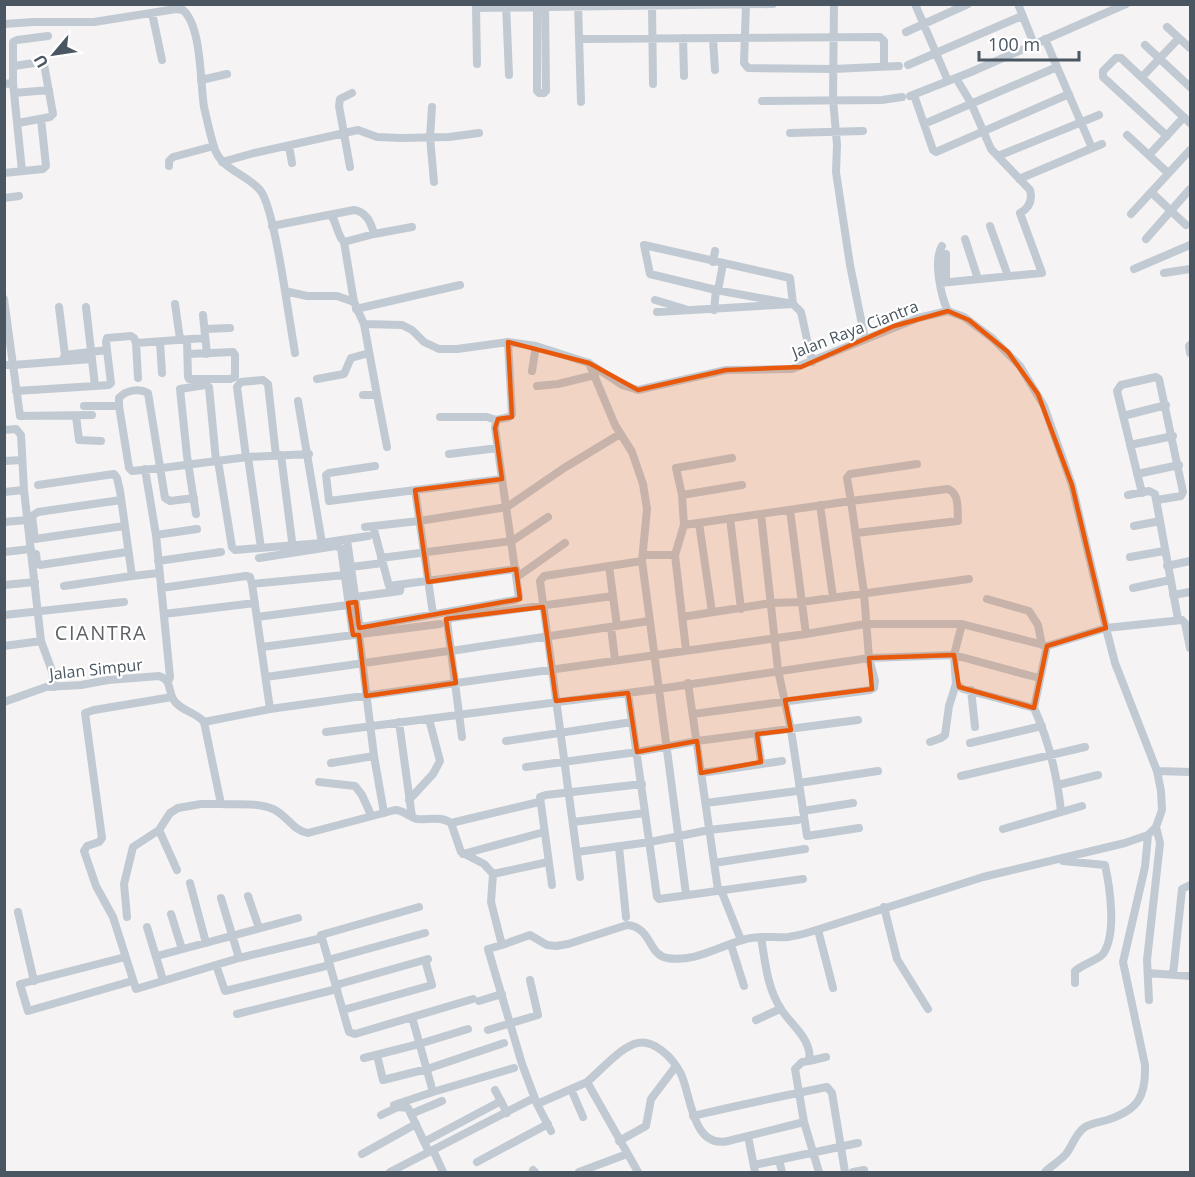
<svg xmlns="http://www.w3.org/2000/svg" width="1195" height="1177" viewBox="0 0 1195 1177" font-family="'Open Sans',sans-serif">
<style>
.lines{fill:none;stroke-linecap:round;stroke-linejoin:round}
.minor{stroke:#c1cad2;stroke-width:8}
.marked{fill:#e8590c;fill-opacity:0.2;stroke:#e8590c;stroke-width:4.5;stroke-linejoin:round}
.labels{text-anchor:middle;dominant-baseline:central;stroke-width:4.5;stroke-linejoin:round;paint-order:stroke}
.street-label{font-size:16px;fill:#4a5661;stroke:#fff}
.quarter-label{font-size:20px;letter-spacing:1.5px;fill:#5f6368;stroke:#fff}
</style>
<rect width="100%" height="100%" fill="#f5f3f3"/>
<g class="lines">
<path class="minor" d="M506,4L509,75
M537,4V91L539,93H544L546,91L545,4
M578,4L581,102
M652,4L653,84
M746,4L744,63L748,68L833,69L899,66
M834,4L833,99L837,145L836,172L850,265L865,339
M915,4L948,81
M1018,4L1034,44
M476,6L477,64
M476,8L773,4
M152,13L162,60
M4,24L33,22H94L176,9L183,10C202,27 200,82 204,107C207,120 210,134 214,147C221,170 245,173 260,190C271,203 282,272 285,291L307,296H337L354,302L364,324L402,325L412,330L424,342L439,349H457L508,342L536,346L589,363L622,385L638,390L726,370L792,369L918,318L948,311L964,317L992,338L1020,366L1044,406L1072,485L1106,628L1182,620L1185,623L1190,648
M1167,27L1190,48
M906,32L968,4
M683,38L684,76
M579,39L880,37L884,41V65
M713,39L715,70
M1145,45L1190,87
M908,65L1022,16
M14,66L41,62L44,64L53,114L50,117L18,123
M1057,67L1092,148
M1142,77L1179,38
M201,80L227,74
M13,83V42L17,40L48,36
M4,84L13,83L22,171
M14,93L49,90
M914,95L933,150L936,152L1069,94
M910,96L971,72L1126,4
M762,101L882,100L902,97
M432,107L430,137L434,182
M924,124L1057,67L1045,39
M790,133L863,131
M1127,135L1168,173
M1167,136L1103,77V71L1116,58H1121L1190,123
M289,146L292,163
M1149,155L1184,117
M998,156L1099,115
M222,162L254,153L358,130L377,137L401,138L449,137L479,133
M169,166V161L173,157L214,146
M350,167L339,106L340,99L352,93
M4,173L43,169L46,166L41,119
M1019,179L1102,144
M1151,192L1186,225
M4,198L19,196
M1131,214L1190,150
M331,215C337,223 337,235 344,242
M272,226L354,210C367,212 371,223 374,234
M990,226L1008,276
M965,239L978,279
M1146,239L1190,189
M644,245L790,278L793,304L716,290L650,274Z
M942,246C933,260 941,297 948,311
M946,254V282
M713,262L715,251
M1134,269L1190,245
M1164,273L1190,269
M940,283L1042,273L1020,213C1029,208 1033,201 1030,190L991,149L971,103L956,78
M718,290L723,264
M285,291L295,353
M4,299L13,365L92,359
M655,300L685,309
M354,302L344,242L374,234L412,227
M175,304L180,339
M59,307L65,355
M356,309L460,285
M714,310L716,290
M657,312L793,304L801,312L812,362
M203,315L207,354
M205,329L230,328
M187,340L188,377L189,379H230L235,377V355L233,352L188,354
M160,342L162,373
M136,343L138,378
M1190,345L1189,346L1190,353
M62,361L65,355L107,350
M589,363L615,425L632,452L643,484L647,509L642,561L686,894
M4,365H13L20,416L92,415
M532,371L536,346
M317,379L344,374L351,358L369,353
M95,386L109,385L111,383L106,342L107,338L131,336L134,338L136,343L205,338
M537,386L558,384L595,375
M16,391L95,386L86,307
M363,395H377L364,324
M377,395L387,447
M298,401L322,543
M84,406H119
M76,416L79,440L101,441
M1123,416L1166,405
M440,417H487L496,420
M4,430L16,429L21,435L24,490L41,641L4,646
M1130,445L1173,436
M449,454L498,448
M281,455L293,549
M246,457L237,387L241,382L263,380L268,384L276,456
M248,457L261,548
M4,461L22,460
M218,461L232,547L235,550L322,543L368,536
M145,469L156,535L170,677L168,682
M1137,474L1179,465
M502,479L495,428L496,420L509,417L512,414L508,342
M38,485L114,474L117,478L120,491L132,576L159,573
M415,490L433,614
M4,492L24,490
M1142,493L1117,391L1121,385L1156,377L1159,379L1183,492L1181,496L1157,500
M682,495L742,485
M1128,495L1149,491L1155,494L1178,619
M194,498L170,501L165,498L148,393C139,388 126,390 119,398V406L129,468L132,471C142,470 152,469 162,468L248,457L309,454
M121,500L38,512L32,516L35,539L124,526
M820,505L833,597
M790,510L806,634
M196,514L187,456L180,389L205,385L209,387L216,461
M761,514L778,670L791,730L807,836L859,828
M730,518L741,609
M4,522L27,520
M699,523L712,612
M684,525L851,501L864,593L869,658L875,681L874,688L870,690L693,714
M373,526L389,586L516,569
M1134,526L1160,521
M365,527L419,521L507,507L564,468L620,434
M856,533L958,521C957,509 960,494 948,489L851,501L847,478L850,474L917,464
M156,535L197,529
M347,540L359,623L362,627L515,600L519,597L502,479L329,501L326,475L329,473L375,466
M4,552L31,549
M36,554L37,562L40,565L127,552
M643,555H675
M1130,557L1164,551
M259,558L336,546L341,548L353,635L440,624
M381,558L512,541L548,517
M158,561L221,552
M609,566L617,626
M1167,566L1190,561
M351,567L383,563
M517,577L565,543
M4,585L35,582
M64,586L132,576
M161,588L246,576L250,577L252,584
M1133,588L1170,580
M1173,595L1190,592
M356,597L400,591L401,585
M987,599L1029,611L1038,625L1042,645
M164,614L255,603
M4,615L124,602
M257,617L348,605
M682,617L771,603L802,602L969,579
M962,624L954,655L956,684L963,689L1034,708C1049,741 1057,775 1061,811
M611,627L615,660
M359,635L374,756L384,813
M41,641L52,671L54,687
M262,647L353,635
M686,650L675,555L684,525L682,495L676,468L732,458
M451,651L649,621
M266,677L448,651
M688,683L718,890
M971,690L975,727
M628,693L657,897L659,899L803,879
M172,697L94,710L85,713L102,838L99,842L87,846L84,851L96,886L113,917L136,989L239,958L322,938L349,1032L355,1034L473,999
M4,702L46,687L81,685L108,680L159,676C172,680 168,690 173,699C180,711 196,712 204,722
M1034,708L1047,646
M270,709L252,584L345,575
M204,722L270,709L806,634L865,624H962L1047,646L1106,628L1115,663L1157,771L1161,791L1162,810L1156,827L1148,835L1125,843L983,877L810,932C803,934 795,936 788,937C774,938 760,935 746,939C721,945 695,963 667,958C648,955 652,927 627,925L568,944L556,946L547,945L530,935L502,945L491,902L493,874
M204,722L221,804C237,805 257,802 273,809C287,815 293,831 308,833L395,810C404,810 408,817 417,819C429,820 441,816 451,823L539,802
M399,722L412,817
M326,732L658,689L869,658L954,655L1039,678
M757,734L761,762
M462,737L447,621L451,618L613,596
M506,741L632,722
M930,742L941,738L945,735L949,706L956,684
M970,743L1042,726
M331,763L374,756
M526,767L637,752L697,741L858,720
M1157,771L1190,772
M701,773L782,761
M961,776L1085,747
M319,782L355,786L362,795L371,815
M799,783L878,771
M1058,785L1098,775
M409,800L433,774L440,761L429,719
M706,803L797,791
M803,811L853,803
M573,822L645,813
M451,823L461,852L484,864L493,874L548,862
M1003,829L1082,806
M159,830L177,870
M619,847L626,917
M577,852L650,842L709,830L798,820
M463,854L544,832
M1063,861L1105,865C1110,888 1117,934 1103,954C1098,960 1083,964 1075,971V983
M714,863L805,849
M580,877L540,581L544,576L642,561
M190,883L206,943
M552,885L540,797L546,795L642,784
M721,890L741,940
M248,896L259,928
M221,898L239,958
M884,907L897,959L928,1009
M18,912L34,981
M171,914L182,949
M127,917L124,884L133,847L159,830L170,813L178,808L201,804H221
M147,927L163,980
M818,930L833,988
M761,937C765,961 767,988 781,1009C791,1025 813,1040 809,1061L802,1062L795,1069L804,1122L819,1172
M322,938L321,935L419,907
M502,945L488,949L522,1064L537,1104L585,1083
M731,945L744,986
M157,956L298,918
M125,957L20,984L28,1011L132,981
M328,960L425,933
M216,965L225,991L330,965
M1148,973L1190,976
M1173,975L1182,889L1190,885
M336,985L428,959
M1149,1000L1147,960L1160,843L1156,827
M479,1001L502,994
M343,1010L432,985L425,960
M237,1014L337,989
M756,1020L780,1009
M488,1030L538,1015L530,980
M377,1055L383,1080L427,1069L504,1043
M364,1058L419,1044L468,1029
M809,1061L826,1057
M571,1089L583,1117
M495,1090L507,1113
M433,1092L514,1068
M537,1104L551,1131
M394,1105L433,1092L412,1017
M411,1114L442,1101
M381,1115L398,1107L408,1108L429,1152
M693,1116C738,1105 783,1096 827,1087L832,1093L845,1172
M748,1136L755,1172
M619,1141L646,1126L651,1099L676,1066
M424,1142L501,1101
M433,1150L443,1172
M362,1154L416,1124
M779,1160L782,1172
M477,1162L548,1124
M754,1165L858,1143
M533,1170L535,1172
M390,1172L534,1098
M579,1172L627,1154
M638,1172L587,1082C600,1071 618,1050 634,1044C653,1037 673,1058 681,1074C691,1095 692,1149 728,1141L804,1122
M853,1172L864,1170
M1045,1172C1051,1166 1060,1161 1066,1154C1073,1145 1075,1134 1085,1127C1091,1123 1100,1122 1107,1120C1138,1110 1146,1097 1145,1065L1123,962L1145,867L1148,835"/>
</g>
<path class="marked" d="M948,311L969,320L1008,352L1038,394L1072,485L1106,628L1047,646L1034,708L959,687L954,655L869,658L872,689L785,700L791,730L757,734L761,762L701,773L697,741L637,752L628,693L556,701L543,607L446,619L456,683L366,696L359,635H353L348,603L356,602L359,628L520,599L516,569L428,582L415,490L502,479L495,428L498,419L512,417L508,342L589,363L638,390L726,370L801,367L894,326Z"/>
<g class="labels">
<g class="street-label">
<text transform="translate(855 329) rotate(-21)">Jalan Raya Ciantra</text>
<text transform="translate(96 669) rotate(-6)">Jalan Simpur</text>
</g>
<g class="quarter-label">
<text x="101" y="632">CIANTRA</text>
</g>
</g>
<rect width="1195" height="1177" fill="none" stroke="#4a5661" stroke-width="12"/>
<g transform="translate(54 54) rotate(241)" stroke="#ffffff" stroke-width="4.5" paint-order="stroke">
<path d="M0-4.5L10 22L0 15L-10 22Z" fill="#4a5661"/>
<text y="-9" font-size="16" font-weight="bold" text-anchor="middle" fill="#4a5661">U</text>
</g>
<path d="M979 51v9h100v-9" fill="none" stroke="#4a5661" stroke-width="3"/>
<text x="988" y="51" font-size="18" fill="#4a5661" stroke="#ffffff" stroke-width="4.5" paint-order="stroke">100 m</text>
</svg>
